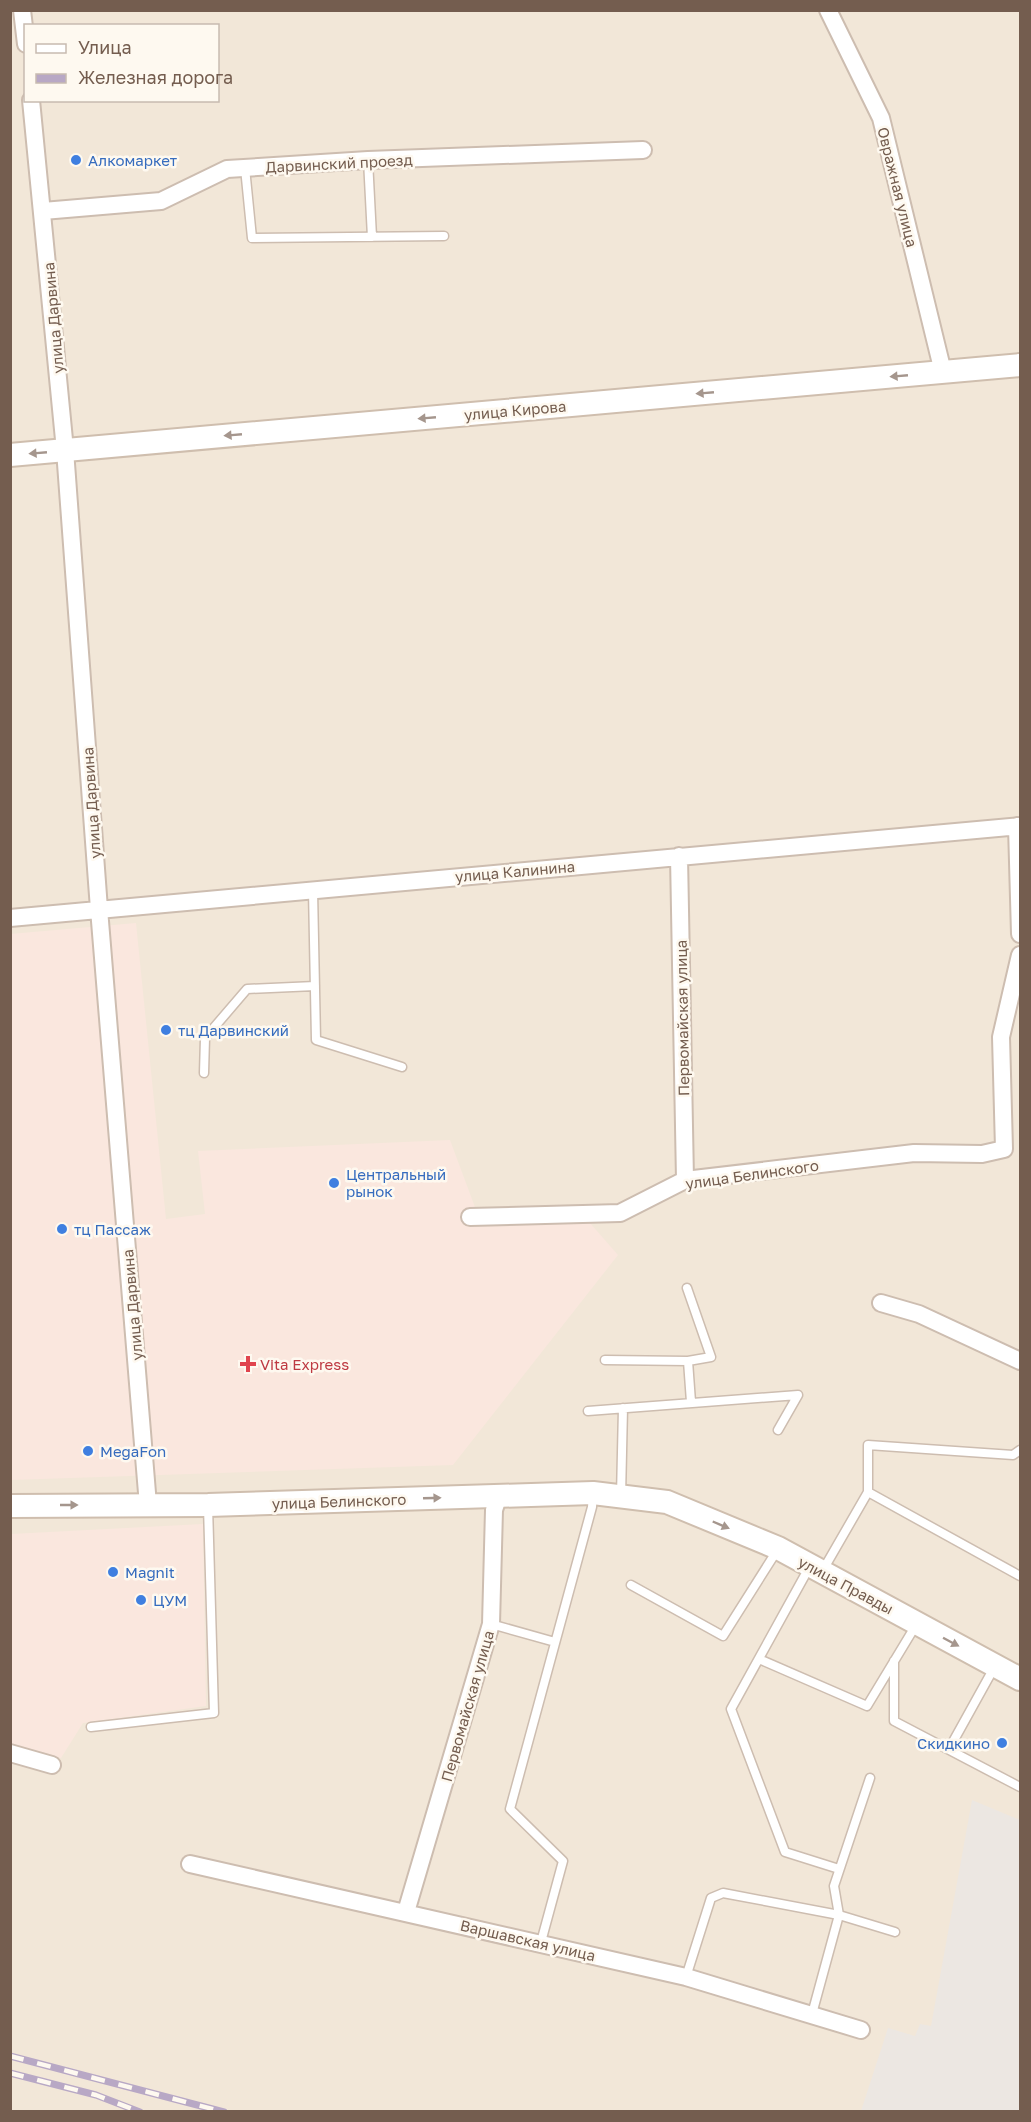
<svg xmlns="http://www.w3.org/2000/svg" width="1031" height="2122" viewBox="0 0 1031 2122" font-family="'Golos Text',sans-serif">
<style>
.residential{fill:#f2e7d8;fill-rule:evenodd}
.commercial{fill:#fae7de}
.industrial{fill:#ece7e2}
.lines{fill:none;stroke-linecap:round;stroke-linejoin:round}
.lane-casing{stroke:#cdbdb0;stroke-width:11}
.street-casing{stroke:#cdbdb0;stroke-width:20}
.secondary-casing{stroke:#cfbeae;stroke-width:26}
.lane{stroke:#fff;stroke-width:8}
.street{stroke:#fff;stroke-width:16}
.secondary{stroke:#fff;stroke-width:22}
.rail-casing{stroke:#b8a8c5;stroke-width:7}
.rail{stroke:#fef9f0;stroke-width:4.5;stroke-dasharray:14;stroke-linecap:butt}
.oneway{fill:#a5968d}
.shop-dot{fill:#3f7fe0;stroke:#fef9f0;stroke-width:2}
.health-dot{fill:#e0444e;stroke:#fef9f0;stroke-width:2}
.labels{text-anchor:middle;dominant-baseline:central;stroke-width:5;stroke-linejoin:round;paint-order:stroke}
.shop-label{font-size:15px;fill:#366cbe;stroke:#fef9f0;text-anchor:start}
.street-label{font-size:15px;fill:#745d4f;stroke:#fef9f0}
.health-label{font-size:15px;fill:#be3a42;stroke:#fef9f0;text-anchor:start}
</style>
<rect width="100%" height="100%" fill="#fbf5ea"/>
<path class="residential" d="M11,11H1020V2111L11,2112ZM26,26H218V100H26Z"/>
<path class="commercial" d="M136,923L166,1219L205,1214L198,1151L450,1140L479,1218L583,1215L618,1255L453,1465L11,1480L10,934Z
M203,1524L206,1706L83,1723L61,1758L11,1745V1534Z"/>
<path class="industrial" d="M972,1800L1020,1820V2111H861L888,2028L915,2036L920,2024L931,2026Z"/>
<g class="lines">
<g class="lane-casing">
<path id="lane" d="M368,160L372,237
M245,168L252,238L444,236
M313,890L316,1040L402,1067
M204,1073L205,1038L247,989L315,986
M605,1360L688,1361L711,1357L687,1288
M688,1361L691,1402
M588,1411L798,1395L778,1430
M868,1492V1445L1013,1455L1020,1450
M621,1496L623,1408
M810,1566L731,1709L785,1852L839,1869
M823,1570L868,1492L1020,1576
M631,1585L723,1636L778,1549
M491,1624L555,1642
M759,1659L867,1706L916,1625
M894,1661V1721L1020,1787
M91,1727L214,1713L208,1506
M949,1749L995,1666
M541,1942L563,1861L510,1809L592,1507L593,1494
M686,1977L711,1898L723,1893L839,1915L834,1886L870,1778
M812,2014L839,1915L895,1932"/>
</g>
<g class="street-casing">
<path id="street" d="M22,10L26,44
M828,10L881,118L943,372
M31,100L65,450L99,909L148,1505
M43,211L161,201L227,169L368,160L643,150
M1017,826L1020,934
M679,856L685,1180
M10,918L1020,826
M470,1217L620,1213L685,1180L914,1153L982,1154L1004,1149L1001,1037L1020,955
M881,1303L919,1314L1020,1361
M10,1753L52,1765
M190,1864L686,1977L861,2030
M406,1912L491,1624L494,1510L499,1495"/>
</g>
<g class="secondary-casing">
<path id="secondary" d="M10,455L1020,365
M10,1506L208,1505L593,1493L667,1502L778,1548L1020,1679"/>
</g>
<use href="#lane" class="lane"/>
<use href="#street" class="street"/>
<use href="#secondary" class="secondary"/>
<g class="rail-casing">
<path id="rail" d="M10,2056L224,2112
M10,2073L96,2095L140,2112"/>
</g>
<use href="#rail" class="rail"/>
</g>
<defs><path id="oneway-solid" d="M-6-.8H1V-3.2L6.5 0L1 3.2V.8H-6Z" transform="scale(1.5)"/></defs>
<g class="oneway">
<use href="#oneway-solid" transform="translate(899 376) rotate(175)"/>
<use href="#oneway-solid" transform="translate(705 393) rotate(175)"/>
<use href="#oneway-solid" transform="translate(427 418) rotate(175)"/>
<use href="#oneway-solid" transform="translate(233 435) rotate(175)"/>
<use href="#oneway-solid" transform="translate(38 453) rotate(175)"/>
<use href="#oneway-solid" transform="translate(432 1498) rotate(-2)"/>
<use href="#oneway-solid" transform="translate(69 1505)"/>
<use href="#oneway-solid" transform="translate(721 1525) rotate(23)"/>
<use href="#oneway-solid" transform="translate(951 1642) rotate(28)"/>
</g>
<g class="shop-dot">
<circle cx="76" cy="160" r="6"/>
<circle cx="166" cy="1030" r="6"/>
<circle cx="334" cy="1183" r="6"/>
<circle cx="62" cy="1229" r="6"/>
<circle cx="88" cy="1451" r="6"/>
<circle cx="113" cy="1572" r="6"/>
<circle cx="141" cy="1600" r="6"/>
<circle cx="1002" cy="1743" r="6"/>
</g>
<path class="health-dot" d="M245 1355h6v6h6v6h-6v6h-6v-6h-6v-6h6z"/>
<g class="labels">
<g class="shop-label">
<text x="88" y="160">Алкомаркет</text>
<text x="178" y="1030">тц Дарвинский</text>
<text x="346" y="1174">Центральный<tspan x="346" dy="17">рынок</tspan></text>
<text x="74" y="1229">тц Пассаж</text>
<text x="100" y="1451">MegaFon</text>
<text x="125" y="1572">Magnit</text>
<text x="153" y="1600">ЦУМ</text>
<text x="990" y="1743" text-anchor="end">Скидкино</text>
</g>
<g class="street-label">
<text transform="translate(339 163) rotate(-3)">Дарвинский проезд</text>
<text transform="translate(898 187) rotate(76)">Овражная улица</text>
<text transform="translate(53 318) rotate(-95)">улица Дарвина</text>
<text transform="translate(515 410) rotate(-5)">улица Кирова</text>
<text transform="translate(91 803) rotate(-94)">улица Дарвина</text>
<text transform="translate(515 871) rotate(-5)">улица Калинина</text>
<text transform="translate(682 1018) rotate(-91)">Первомайская улица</text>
<text transform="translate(752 1174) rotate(-8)">улица Белинского</text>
<text transform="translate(132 1305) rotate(-95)">улица Дарвина</text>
<text transform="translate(339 1501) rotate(-2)">улица Белинского</text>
<text transform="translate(846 1585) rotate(28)">улица Правды</text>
<text transform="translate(467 1706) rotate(-74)">Первомайская улица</text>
<text transform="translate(528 1940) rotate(13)">Варшавская улица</text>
</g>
<g class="health-label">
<text x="260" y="1364">Vita Express</text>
</g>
</g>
<rect width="1031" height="2122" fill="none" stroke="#745d4f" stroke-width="24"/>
<rect x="24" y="24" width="195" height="78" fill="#fef9f0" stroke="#c7bbb0" stroke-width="1.5"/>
<rect x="36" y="44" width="30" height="9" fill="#ffffff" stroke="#c7bbb0" stroke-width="1.5"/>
<text x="78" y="54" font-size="18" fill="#745d4f">Улица</text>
<rect x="36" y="74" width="30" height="9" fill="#b8a8c5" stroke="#c7bbb0" stroke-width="1.5"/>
<text x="78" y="84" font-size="18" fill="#745d4f">Железная дорога</text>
</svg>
